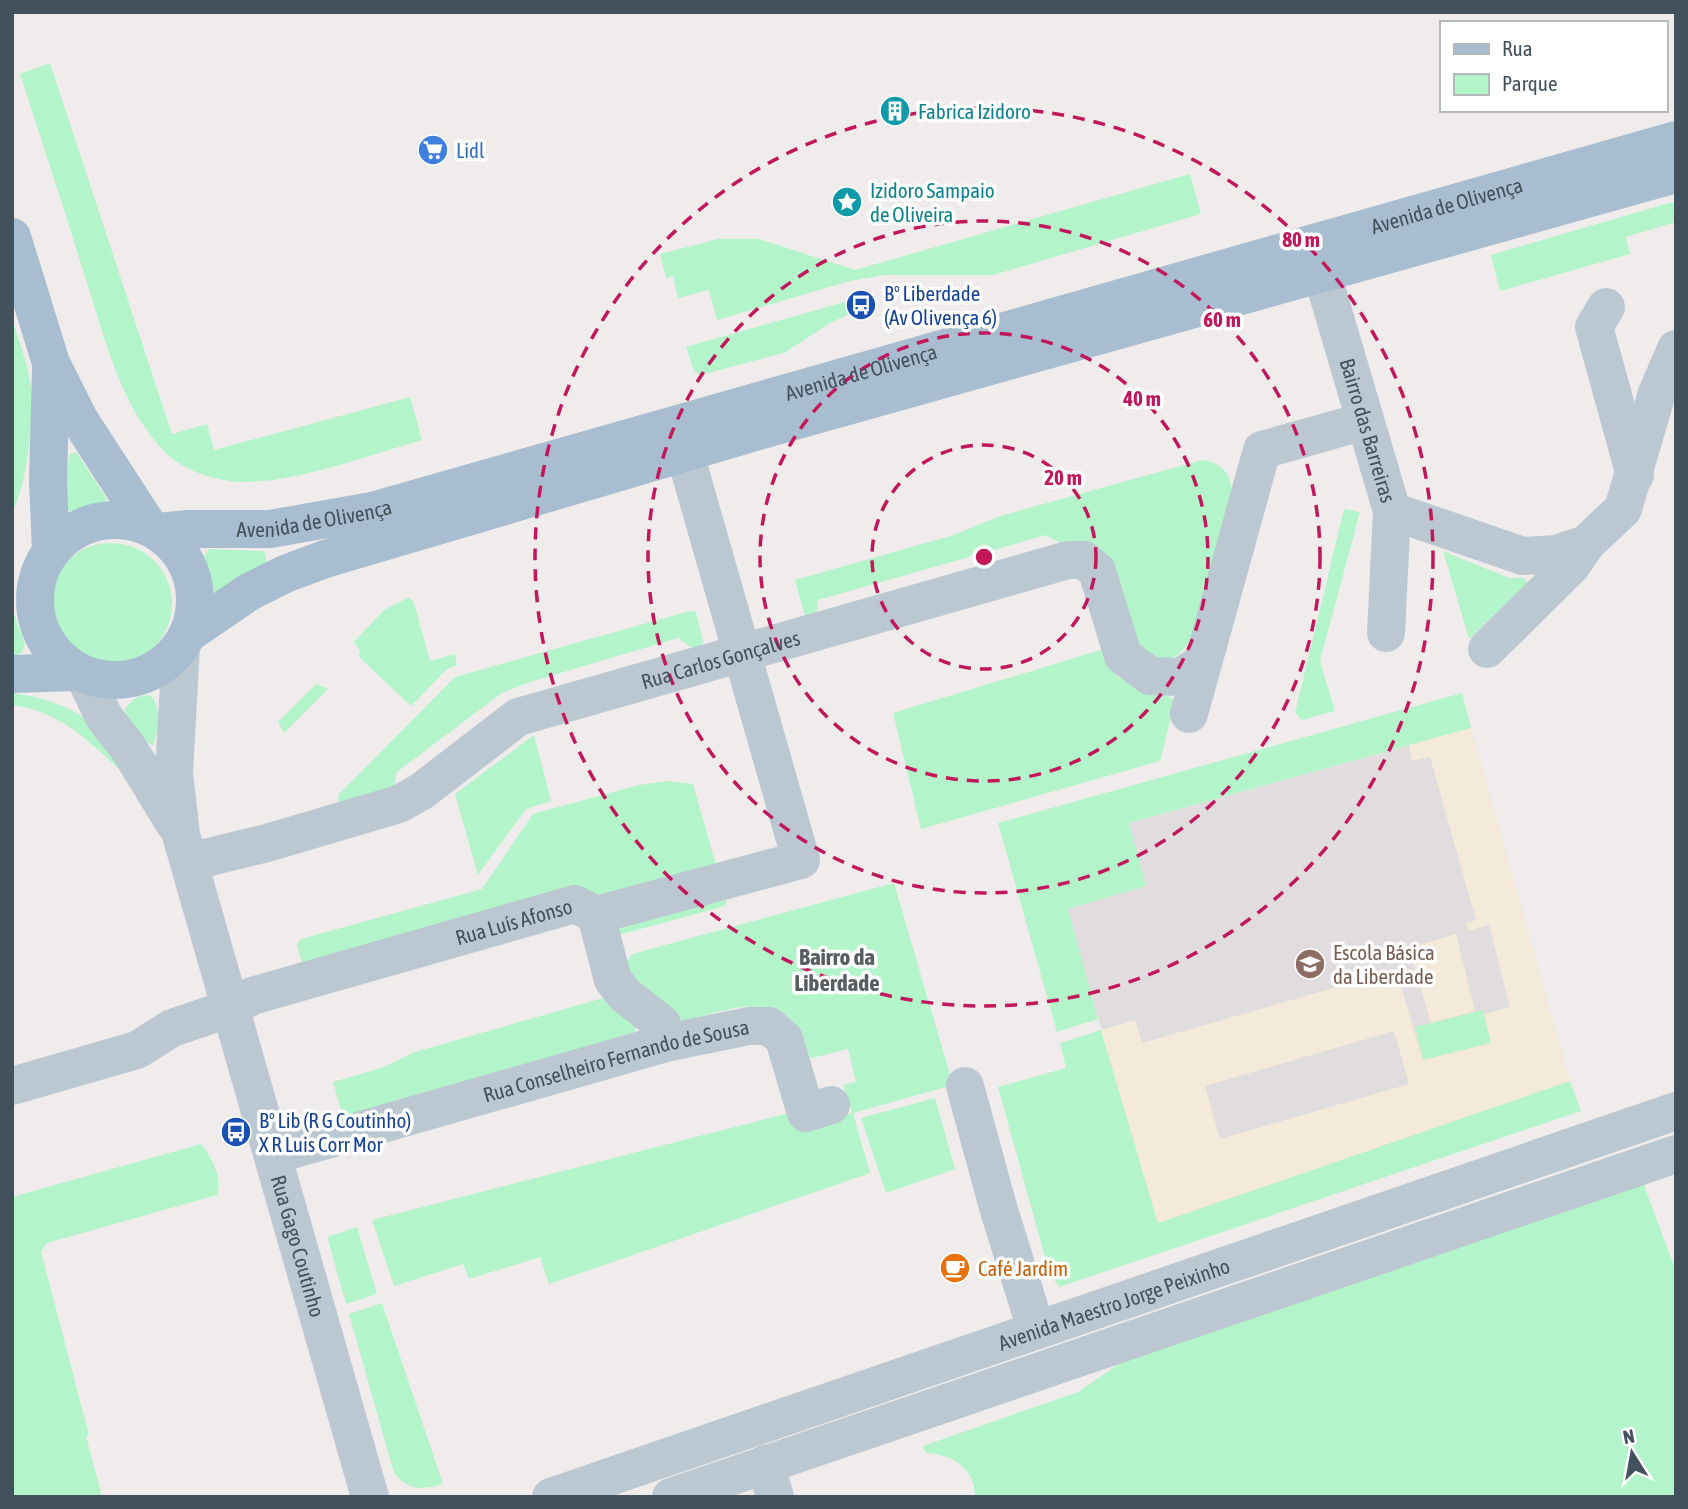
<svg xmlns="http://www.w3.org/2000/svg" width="1688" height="1509" viewBox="0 0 1688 1509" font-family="'Asap Condensed',sans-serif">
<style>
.education{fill:#e1ddde}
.green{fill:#b4f4ca}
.sand{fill:#f4eada;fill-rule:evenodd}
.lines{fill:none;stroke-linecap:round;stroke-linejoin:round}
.street{stroke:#bbc8d1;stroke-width:38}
.primary{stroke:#a8bed0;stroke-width:38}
.ring{fill:none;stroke:#c2185b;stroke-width:3.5;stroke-dasharray:12 9}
.labels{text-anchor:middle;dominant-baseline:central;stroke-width:7;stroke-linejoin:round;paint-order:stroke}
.culture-label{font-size:21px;fill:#0d838f;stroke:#fff;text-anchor:start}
.shop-label{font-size:21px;fill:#366cbe;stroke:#fff;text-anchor:start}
.street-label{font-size:21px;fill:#43515c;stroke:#fff}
.transit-label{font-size:21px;fill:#164399;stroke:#fff;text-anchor:start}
.education-label{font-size:21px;fill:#785e54;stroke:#fff;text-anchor:start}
.food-label{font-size:21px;fill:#c56008;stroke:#fff;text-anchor:start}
.neighbourhood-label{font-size:23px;font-weight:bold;fill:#585d62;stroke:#fff}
.centre{fill:#c2185b;stroke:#fff;stroke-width:3.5}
.ring-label{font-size:21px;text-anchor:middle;font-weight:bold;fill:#c2185b;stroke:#fff;stroke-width:7;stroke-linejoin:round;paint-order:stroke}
</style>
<rect width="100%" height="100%" fill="#f0ecec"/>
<path class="education" d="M1471,728L1570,1081L1158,1223L1048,846Z"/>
<path class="green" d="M50,63L172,434L207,424L214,450L410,397L422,440C369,455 296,483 241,482C217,481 184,471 167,454C118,406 103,330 82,267C62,203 41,139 20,74Z
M1190,174L1201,214L993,275H884L850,281L717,320L709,290L678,298L673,276L666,278L660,254L718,239H759L855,270Z
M1676,201V222L1626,237L1630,254L1500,291L1491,255Z
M848,301L851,313L830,323L784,353L700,375L694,371L686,347Z
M12,318C18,338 26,359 30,380C35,413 28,482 12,512Z
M76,452L107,499L100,508L77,515L64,508L69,455Z
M1202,460C1221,462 1231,473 1232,492L1192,638C1177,659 1173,662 1147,656L1060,543L1046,535L818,600L816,615L805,616L795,580L954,535L1000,516Z
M1344,509L1360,512L1320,661L1335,711L1302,720L1295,713Z
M50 604a61 61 0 1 1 122 0a61 61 0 1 1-122 0Z
M209,549L264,551L267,563L218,594L207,587L200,562Z
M1443,551L1509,578H1524L1527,583L1469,639Z
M409,597L414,603L430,661L455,654L457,665L447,669L411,706L359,657L360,651L354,642L384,610Z
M12,608L25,644L22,652L14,659Z
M690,611L696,612L703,642L701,646L693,649L678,638L530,682L502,693L397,772L393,789L338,808L339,794L455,677Z
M1107,648L1117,677L1172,698L1174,705L1160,761L921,829L893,713Z
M316,684L328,689L284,733L278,722Z
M12,693C41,697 81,707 99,733C108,744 114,758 121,771C88,740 59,711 12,705Z
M1462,693L1471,728L1129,823L1146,886L1068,909L1098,1019L1057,1032L998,823Z
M150,695C162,707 159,731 153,746C141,739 129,723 125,710C131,699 137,696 150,695Z
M534,735L551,801L526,809L478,875L455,794Z
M668,781L693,784L717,869L611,897L583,891L304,963L301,960L297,944L301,939L482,889L533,814L639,785Z
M894,883L953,1085L853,1113L870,1173L549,1284L540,1257L469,1279L463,1264L394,1286L372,1220L793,1112L799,1128L852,1113L843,1085L856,1082L848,1049L808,1059L795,1023C754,993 726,1012 682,1021L637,989L626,964L631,955L643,951Z
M727,900L725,906L622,934L618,933L621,921Z
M610,996L635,1021V1032L344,1120L333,1082L381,1068L415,1052Z
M1483,1010L1491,1043L1423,1060L1415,1027Z
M1101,1030L1158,1223L1570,1081L1581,1111L1059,1287L1049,1272L998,1087L1066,1068L1060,1043Z
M935,1098L955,1169L886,1193L861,1118Z
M201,1144C212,1158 223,1178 217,1195L47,1243L41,1252L89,1435L86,1436L102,1497H12V1197Z
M1643,1183L1676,1271V1497H975C975,1468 952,1454 926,1453L923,1446L1078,1392L1125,1360Z
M357,1227L377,1294L346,1304L327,1237Z
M382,1303L443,1484C423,1490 408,1491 394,1473L349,1314Z"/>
<path class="sand" d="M1471,728L1570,1081L1158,1223L1101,1030L1135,1020L1142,1043L1396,970L1423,1060L1491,1043L1484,1014L1510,1007L1489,925L1468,931L1466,923L1476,920L1430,757L1412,761L1409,745ZM1394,1031L1409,1084L1220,1139L1205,1086Z
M1456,934L1475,1011L1431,1023L1409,948Z"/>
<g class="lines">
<g class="street">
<path id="s1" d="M1322,274L1392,511L1523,556L1556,554L1586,544L1623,509L1657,393L1676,349"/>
<path d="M1606,307L1594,327L1635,475"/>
<path d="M1386,633L1392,511"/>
<path id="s2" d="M181,647L174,773L181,835L370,1497"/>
<path d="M1487,649L1572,565L1586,544"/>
<path d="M84,675L104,717L129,749L174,823"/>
<path d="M1189,714L1262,450L1365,421"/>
<path id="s3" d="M189,862L267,843L399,804L422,791L518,717L1068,560H1084L1097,571L1123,656L1150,676L1181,677L1203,662"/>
<path d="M596,915L613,980L625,995L662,1024L666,1043"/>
<path id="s4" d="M12,1086L137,1050L172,1028L231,1008L252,996L575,904L596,915L801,860L685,454"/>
<path d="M965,1086L998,1207L1036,1329"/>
<path id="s5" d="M274,1155L666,1043L749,1026H769L784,1039L806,1113L831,1105"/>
<path d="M765,1464L775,1497"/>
<path id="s6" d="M551,1497L1676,1111"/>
<path d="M671,1497L1676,1154"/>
</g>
<g class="primary">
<path d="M12,237L51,363L79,419L149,527"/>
<circle cx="115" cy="600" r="80"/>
<path id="s7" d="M159,532L188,529H270L372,511L1676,140"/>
<path d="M51,551L48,482L51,368"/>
<path d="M189,633L249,592L285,574L325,559L755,432L1676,174"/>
<path d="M12,674L77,672"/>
</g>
</g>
<g class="ring">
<circle cx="984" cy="557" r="112"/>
<circle cx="984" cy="557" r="224"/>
<circle cx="984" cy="557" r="336"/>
<circle cx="984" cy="557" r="449"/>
</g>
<defs>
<g id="building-disc" transform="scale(1.575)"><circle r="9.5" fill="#0f9aa8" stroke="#fff"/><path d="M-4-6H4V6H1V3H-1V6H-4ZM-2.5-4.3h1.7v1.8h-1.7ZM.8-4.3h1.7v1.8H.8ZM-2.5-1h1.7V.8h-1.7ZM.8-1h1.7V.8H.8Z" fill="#fff"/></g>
<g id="supermarket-disc" transform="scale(1.575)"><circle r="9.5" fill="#3f7fe0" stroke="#fff"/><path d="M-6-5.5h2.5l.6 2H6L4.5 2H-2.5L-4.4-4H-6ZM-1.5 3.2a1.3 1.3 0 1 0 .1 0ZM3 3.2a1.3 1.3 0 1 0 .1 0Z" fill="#fff"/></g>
<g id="sight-disc" transform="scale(1.575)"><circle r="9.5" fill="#0f9aa8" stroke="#fff"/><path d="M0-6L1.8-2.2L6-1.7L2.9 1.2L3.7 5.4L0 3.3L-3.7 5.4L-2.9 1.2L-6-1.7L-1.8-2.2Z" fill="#fff"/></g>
<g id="bus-disc" transform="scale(1.575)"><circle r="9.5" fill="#1a4fb4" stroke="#fff"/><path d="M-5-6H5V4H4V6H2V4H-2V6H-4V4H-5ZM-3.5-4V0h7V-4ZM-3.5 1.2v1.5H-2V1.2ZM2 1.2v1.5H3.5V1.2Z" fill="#fff"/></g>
<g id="school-disc" transform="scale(1.575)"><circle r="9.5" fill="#8d6e63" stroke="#fff"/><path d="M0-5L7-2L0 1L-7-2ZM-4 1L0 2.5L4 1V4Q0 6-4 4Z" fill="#fff"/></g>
<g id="cafe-disc" transform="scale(1.575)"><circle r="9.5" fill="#e8710a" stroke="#fff"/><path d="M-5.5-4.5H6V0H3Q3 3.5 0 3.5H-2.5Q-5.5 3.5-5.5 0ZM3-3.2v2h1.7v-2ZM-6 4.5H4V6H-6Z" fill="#fff"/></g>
</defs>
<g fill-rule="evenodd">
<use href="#building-disc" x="895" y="111"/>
<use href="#supermarket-disc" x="433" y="150"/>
<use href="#sight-disc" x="847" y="202"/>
<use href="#bus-disc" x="861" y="305"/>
<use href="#school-disc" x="1310" y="964"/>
<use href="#bus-disc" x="236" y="1132"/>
<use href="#cafe-disc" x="955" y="1268"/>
</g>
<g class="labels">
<g class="culture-label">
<text x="918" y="111">Fabrica Izidoro</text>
<text x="870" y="190">Izidoro Sampaio<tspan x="870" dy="24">de Oliveira</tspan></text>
</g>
<g class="shop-label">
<text x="456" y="150">Lidl</text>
</g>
<g class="street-label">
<text stroke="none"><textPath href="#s7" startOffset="1332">Avenida de Olivença</textPath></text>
<text stroke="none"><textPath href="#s7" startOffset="723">Avenida de Olivença</textPath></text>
<text stroke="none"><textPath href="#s1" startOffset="163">Bairro das Barreiras</textPath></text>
<text stroke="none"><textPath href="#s7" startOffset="156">Avenida de Olivença</textPath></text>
<text stroke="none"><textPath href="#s3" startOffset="576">Rua Carlos Gonçalves</textPath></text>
<text stroke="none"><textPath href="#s4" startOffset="530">Rua Luís Afonso</textPath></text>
<text stroke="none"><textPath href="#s5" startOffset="355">Rua Conselheiro Fernando de Sousa</textPath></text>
<text stroke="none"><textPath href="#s2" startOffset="616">Rua Gago Coutinho</textPath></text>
<text stroke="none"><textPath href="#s6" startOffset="595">Avenida Maestro Jorge Peixinho</textPath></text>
</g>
<g class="transit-label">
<text x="884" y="293">Bº Liberdade<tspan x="884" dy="24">(Av Olivença 6)</tspan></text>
<text x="259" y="1120">Bº Lib (R G Coutinho)<tspan x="259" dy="24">X R Luis Corr Mor</tspan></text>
</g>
<g class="education-label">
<text x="1333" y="952">Escola Básica<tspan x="1333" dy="24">da Liberdade</tspan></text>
</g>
<g class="food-label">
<text x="978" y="1268">Café Jardim</text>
</g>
<g class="neighbourhood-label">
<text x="837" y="957">Bairro da<tspan x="837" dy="26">Liberdade</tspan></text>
</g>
</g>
<circle cx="984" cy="557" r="10" class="centre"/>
<g class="ring-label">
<text x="1301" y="247">80 m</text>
<text x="1222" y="327">60 m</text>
<text x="1142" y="406">40 m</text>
<text x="1063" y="485">20 m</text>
</g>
<rect width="1688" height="1509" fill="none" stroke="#43515c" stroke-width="28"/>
<rect x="1440" y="21" width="228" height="91" fill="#ffffff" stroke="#b4b9be" stroke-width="2"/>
<rect x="1454" y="44" width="35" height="10" fill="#a8bed0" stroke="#b4b9be" stroke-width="2"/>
<text x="1502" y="56" font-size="21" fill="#43515c">Rua</text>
<rect x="1454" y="74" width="35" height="21" fill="#b4f4ca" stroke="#b4b9be" stroke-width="2"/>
<text x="1502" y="91" font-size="21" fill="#43515c">Parque</text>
<g transform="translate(1632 1453) rotate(349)" stroke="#ffffff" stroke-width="5" paint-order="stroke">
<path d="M0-5L12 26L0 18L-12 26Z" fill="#43515c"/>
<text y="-10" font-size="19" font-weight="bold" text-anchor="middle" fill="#43515c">N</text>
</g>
</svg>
